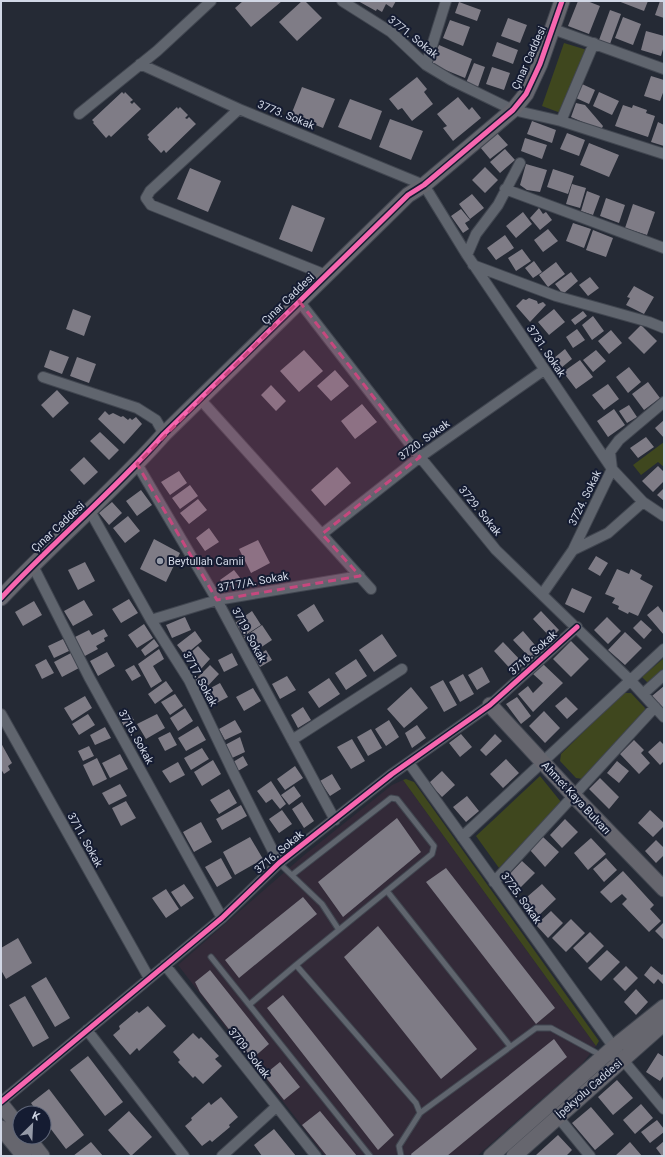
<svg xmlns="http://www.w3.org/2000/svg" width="665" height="1157" viewBox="0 0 665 1157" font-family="Roboto,sans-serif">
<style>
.commercial{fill:#332a38}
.green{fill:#3f471e}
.building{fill:#7f7c86}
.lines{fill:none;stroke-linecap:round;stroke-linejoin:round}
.lane-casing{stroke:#414650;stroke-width:7}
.street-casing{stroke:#414650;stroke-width:12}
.secondary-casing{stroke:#414650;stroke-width:17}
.lane{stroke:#60656e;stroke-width:5}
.street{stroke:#60656e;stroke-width:10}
.secondary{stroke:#66666e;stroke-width:15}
.cycleway-casing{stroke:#151c32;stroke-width:8}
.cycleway{stroke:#f766af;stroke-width:5}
.marked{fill:#c6487e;fill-opacity:0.2;stroke:#c6487e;stroke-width:3;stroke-dasharray:8 5;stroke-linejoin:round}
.poi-dot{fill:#959aa7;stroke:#151c32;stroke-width:1.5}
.labels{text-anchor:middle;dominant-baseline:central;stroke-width:4;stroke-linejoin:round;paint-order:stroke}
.street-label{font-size:11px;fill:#d1d7e5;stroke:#151c32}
.poi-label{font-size:11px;fill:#d1d7e5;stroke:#151c32;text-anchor:start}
</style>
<rect width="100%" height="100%" fill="#252a35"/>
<path class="commercial" d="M403,780L596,1046L582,1064L477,1156H325L178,965L303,856L392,785Z"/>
<path class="green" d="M564,43L587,50L561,111L558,112L542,106Z
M664,442V467L658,462L641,475L633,465Z
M664,658V669L649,684L642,677Z
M623,693H631L645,708L644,715L583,779L576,778L560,761L561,754Z
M540,776L561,802L499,868L476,836Z
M406,779L414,782L599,1041L596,1046L403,780Z"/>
<path class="building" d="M243,1H282L251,27L235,8Z
M302,1H305L322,18L297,41L279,22Z
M358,1H396L392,8L386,4L382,12L377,9L376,11Z
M578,1H587L600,6L589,34L568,26Z
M618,1H648L644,11Z
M660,1H664V18L655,15Z
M459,2L481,10L477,21L455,13Z
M610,10L621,14L610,44L599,40Z
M623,17L641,24L633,45L615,38Z
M508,18L527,25L520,43L501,36Z
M450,20L470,27L463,46L443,38Z
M646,31L664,36V46L661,56L641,50Z
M497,42L518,50L513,64L492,56Z
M439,45L472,59L465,78L431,64Z
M474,63L485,67L478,87L466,83Z
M492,67L510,73L504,90L486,84Z
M651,76L664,80V90L660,101L644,96Z
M417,77L427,89L424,92L433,104L412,121L402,108L398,110L389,99Z
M582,84L595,90L589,104L576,98Z
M302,87L335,99L323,128L291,115Z
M122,92L124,94L125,92L133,100L130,102L132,104L134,102L141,109L111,137L109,135L106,138L93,123L94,122L92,120Z
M599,92L619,101L612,115L593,106Z
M458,97L469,110L472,107L481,118L453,141L443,128L447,126L437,114Z
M350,99L382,111L371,140L338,127Z
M576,103L585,105L603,126L601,130L571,117Z
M623,105L632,108L633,105L647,110L646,113L655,116L648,137L615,126Z
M177,107L178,109L180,107L188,115L185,118L187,119L189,117L196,124L166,153L164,150L161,153L148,139L149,137L147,135Z
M390,119L423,131L411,160L379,147Z
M532,121L556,130L552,143L527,134Z
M658,122L664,125V146L651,142Z
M497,133L508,145L490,159L480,147Z
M567,133L585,140L579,156L560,149Z
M525,138L547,145L542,159L521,151Z
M589,143L619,155L609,177L580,165Z
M505,149L515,160L500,173L490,162Z
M526,164L547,170L540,192L527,190L520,185Z
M485,167L498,180L485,193L472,180Z
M190,168L221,181L208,212L177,199Z
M553,169L574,176L568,194L547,187Z
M572,184L586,188L580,208L566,204Z
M587,191L600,196L593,215L581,211Z
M472,194L484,208L470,219L459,204Z
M606,198L625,205L619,223L600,216Z
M633,204L655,212L647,235L625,228Z
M292,205L325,218L312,252L279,239Z
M539,208L543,214L546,212L552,220L540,230L530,218Z
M461,209L470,220L465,223L469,229L463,233L451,216Z
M523,212L532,224L516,238L506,226Z
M573,223L591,229L584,248L566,241Z
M548,229L558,241L543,252L534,240Z
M593,230L613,238L606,257L586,250Z
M505,235L514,248L496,260L487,248Z
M522,249L531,261L516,271L508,258Z
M534,261L542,272L533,278L525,268Z
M556,262L565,274L548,287L539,275Z
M571,272L578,281L563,294L555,284Z
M590,277L599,288L588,296L579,285Z
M634,286L654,297L644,314L626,305L630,298L627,297Z
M529,298L537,301L538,304L543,302L546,305L530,322L516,306L523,299L526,300Z
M73,309L91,316L84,336L66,329Z
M554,309L565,322L549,335L538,322Z
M583,311L587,316L575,325L571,320Z
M593,316L604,331L592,340L582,325Z
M641,325L657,341L644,354L628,338Z
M577,329L585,340L573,348L566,337Z
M611,330L622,343L609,354L598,341Z
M565,349L572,359L561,368L554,358Z
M50,350L69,357L62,374L44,367Z
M304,350L323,371L299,392L280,371Z
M596,350L606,361L593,372L583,360Z
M77,357L96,364L89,383L70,376Z
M580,360L593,377L576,389L563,372Z
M629,367L641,382L628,393L616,377Z
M335,370L349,386L331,401L317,386Z
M648,382L660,398L644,410L632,394Z
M608,384L619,399L604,410L592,395Z
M271,385L286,401L276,411L261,395Z
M57,390L69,403L53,418L41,405Z
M362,404L377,422L355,439L341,421Z
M629,405L637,417L627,423L619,411Z
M614,409L625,425L608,437L597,421Z
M105,411L109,415L113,413L121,417L123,416L128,420L130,418L132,420L136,417L142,424L124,444L98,419Z
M664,420V438L655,428Z
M100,432L119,450L109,460L90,441Z
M646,437L654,447L638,458L630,448Z
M84,457L98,472L84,485L70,470Z
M658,466L664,472V481L653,492L642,481Z
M337,467L351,483L325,506L311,490Z
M179,471L187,483L170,495L161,482Z
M190,485L198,496L180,509L172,498Z
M664,488V501L657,495Z
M141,490L152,505L137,516L126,501Z
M198,499L207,510L189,524L180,513Z
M112,502L122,513L109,525L99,513Z
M128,516L140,531L125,543L113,528Z
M209,528L219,542L205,551L196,538Z
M154,539L180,553L166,582L140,569Z
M258,540L270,563L251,573L239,549Z
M596,556L608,563L600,576L588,569Z
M85,562L95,581L78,590L68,570Z
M617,569L629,574L631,569L642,575L640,579L653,586L638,616L629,612L628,614L618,609L619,606L612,603L615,598L605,594Z
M234,570L241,579L227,589L220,580Z
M572,588L592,597L584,613L565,604Z
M129,599L138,613L121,623L112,609Z
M84,600L93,615L73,626L64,611Z
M34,601L42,615L23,626L15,612Z
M314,604L324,621L308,632L297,615Z
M658,606L664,614V635L647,615Z
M252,611L261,625L244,636L235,623Z
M541,611L559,630L551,638L533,619Z
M185,617L191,630L172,638L166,625Z
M607,617L621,631L608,644L594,630Z
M641,620L652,630L644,639L633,628Z
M144,624L153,638L137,648L128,635Z
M262,625L272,640L254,652L244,637Z
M104,629L108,636L104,638L105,641L96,646L98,649L83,657L73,638L89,630L92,635Z
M195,631L202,641L185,655L177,645Z
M523,631L540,651L531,659L513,640Z
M625,632L642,648L625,665L608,650Z
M382,634L397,656L374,672L359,650Z
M63,639L69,651L54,658L48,646Z
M154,639L159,646L145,656L141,650Z
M571,641L589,659L571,677L553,659Z
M503,642L524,664L514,673L494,651Z
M198,646L210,659L200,670L187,656Z
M159,649L164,659L153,666L162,681L151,688L138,664Z
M266,650L272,660L260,667L254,658Z
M107,652L115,666L98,676L90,661Z
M71,653L79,668L62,677L54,662Z
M232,653L238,665L224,672L218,660Z
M46,659L54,673L42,679L35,665Z
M356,659L367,676L346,690L335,673Z
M543,664L563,683L533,712L518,694L528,686L533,693L543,683L533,674Z
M134,665L141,676L132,681L125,670Z
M210,665L219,674L205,689L195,680Z
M482,667L490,682L477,690L468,675Z
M463,674L474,694L460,702L449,682Z
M287,676L296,690L280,699L272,684Z
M329,678L340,694L319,708L308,692Z
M443,680L457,705L444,712L430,687Z
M166,681L173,691L155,704L148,694Z
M220,683L228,697L213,705L205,691Z
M664,686V710L652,696Z
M411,687L428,708L404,728L387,709Z
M253,688L261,701L244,711L236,697Z
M175,694L183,706L170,715L161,702Z
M85,696L92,708L72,721L64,708Z
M517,697L531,716L521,724L506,704Z
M566,697L578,709L567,719L555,706Z
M303,707L311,720L298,728L291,715Z
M126,708L134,720L124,726L117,713Z
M185,708L193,721L178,731L170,718Z
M544,711L560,728L545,743L529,726Z
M88,714L95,725L79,735L72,724Z
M157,714L165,728L146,739L137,724Z
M235,720L242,732L225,740L219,729Z
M389,720L399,737L386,746L375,729Z
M417,725L426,738L412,748L405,733Z
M198,726L206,740L186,751L178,738Z
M105,727L111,738L95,745L90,735Z
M371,729L382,748L368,756L357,737Z
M170,732L177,745L165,751L158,738Z
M461,734L472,747L460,757L449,743Z
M495,734L502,741L486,756L480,750Z
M240,737L245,752L232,758L225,745Z
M352,739L365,761L351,769L337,747Z
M634,740L644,750L641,753L650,763L639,774L620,754Z
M660,741L664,745V761L660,765L648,752Z
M1,743L12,763L8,766L10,770L4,774L1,769Z
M89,746L94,756L83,761L78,751Z
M202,748L209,759L191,770L184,758Z
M120,754L128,769L110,778L102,763Z
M243,756L248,765L238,771L233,762Z
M97,758L107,779L93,786L83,765Z
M506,759L519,773L503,788L490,774Z
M213,760L221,774L202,786L194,772Z
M617,761L629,771L619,783L607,773Z
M178,762L185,775L170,783L162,771Z
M295,766L303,778L285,790L277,779Z
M442,771L455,785L442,797L429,783Z
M332,774L341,789L330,796L320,781Z
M600,778L619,797L609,809L589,789Z
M271,781L286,804L280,809L272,799L266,803L257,791Z
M120,784L127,796L109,805L102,793Z
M294,786L301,796L289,805L281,795Z
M229,789L237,803L219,814L210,800Z
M467,796L479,811L466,822L453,807Z
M126,801L136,818L121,826L112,808Z
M302,802L314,821L304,828L292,809Z
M241,805L247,816L222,830L216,819Z
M282,810L292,824L279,833L269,819Z
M650,810L664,823V826L653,837L638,823Z
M397,818L421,852L343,917L318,882Z
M565,819L578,832L562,848L550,835Z
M201,822L212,842L194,852L183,832Z
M250,837L263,859L235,875L223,852Z
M543,837L559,852L545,867L530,850Z
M591,838L606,854L588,870L574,853Z
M656,840L664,848V855L656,863L645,851Z
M221,858L232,878L217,887L205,867Z
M606,858L617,870L604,882L593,869Z
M522,861L535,873L515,893L504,880Z
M446,868L555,1008L536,1024L426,882Z
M623,871L654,905L650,909L661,921L649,932L622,904L627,899L622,894L611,903L600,892Z
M184,884L194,898L181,907L171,892Z
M542,884L556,899L535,919L520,903Z
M166,889L179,909L166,918L152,898Z
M303,897L317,914L239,978L225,960Z
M551,911L563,923L548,938L536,925Z
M571,919L585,933L566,952L552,938Z
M664,922V940L655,931Z
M378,926L477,1049L441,1079L344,957Z
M590,932L604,946L587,963L573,948Z
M18,938L32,963L6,979L1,970V948Z
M607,950L620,962L601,981L588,968Z
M626,966L638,978L625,991L613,979Z
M651,966L662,975L664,973V985L658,979L654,984L644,975Z
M210,970L269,1044L252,1059L200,992L195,982Z
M46,977L70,1018L55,1027L31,986Z
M636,989L648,1002L636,1015L624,1002Z
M283,995L394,1135L378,1150L267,1008Z
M25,996L49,1038L33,1047L9,1005Z
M148,1006L166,1026L139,1051L137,1048L130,1055L113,1035L120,1029L119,1026L137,1011L139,1013Z
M193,1033L199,1039L201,1037L219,1056L215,1059L222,1066L203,1084L195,1076L193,1078L178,1062L180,1060L173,1052Z
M554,1039L567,1057L447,1156H412L411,1154Z
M658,1053L664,1057V1075L660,1081L646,1072Z
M88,1056L123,1102L105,1116L70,1070Z
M280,1062L300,1087L284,1100L264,1075Z
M617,1080L633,1098L613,1115L598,1097Z
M49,1089L84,1135L66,1149L44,1120V1113H38L31,1103Z
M221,1097L238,1117L229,1125L230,1127L212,1142L210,1140L202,1146L185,1126L192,1120L191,1118L209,1102L211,1105Z
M641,1104L653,1118L635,1134L623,1120Z
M591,1107L614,1134L595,1150L572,1123Z
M129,1111L152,1137L131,1156L108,1130Z
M320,1111L357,1156H327L302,1125Z
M657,1120L664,1129V1132L650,1143L641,1132Z
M274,1129L296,1156H262L254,1145Z
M558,1135L572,1150L566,1156H537L536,1155Z
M664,1141V1156H662L656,1148Z
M91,1142L103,1156H73Z
M630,1142L642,1156H615Z"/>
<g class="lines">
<g class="lane-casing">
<path id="lane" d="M279,863L322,904L339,930
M292,875L391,798L397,799L434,846L432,854L296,965L416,1103L420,1113L399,1146L401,1156
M387,891L510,1046
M211,957L370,1156
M250,1004L296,965
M420,1113L536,1028H551L604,1057L620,1059"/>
</g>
<g class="street-casing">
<path id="street" d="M342,1L391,32L426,65L451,80L513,110L561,121L664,154
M553,29L664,69
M140,64L239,109L424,185L467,255L612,469L643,502L664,516
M426,65L446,1
M239,109L150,191L146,198L151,205L326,275
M79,114L157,51L211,1
M561,121L594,43
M505,189L664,248
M467,255L476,234L498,205L520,163
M473,265L556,296L649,322L664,328
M299,301L420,457L496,550L630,680L664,717
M43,377L137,408L156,420L164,434
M200,399L371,589
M137,464L217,600L335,820
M90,511L151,620L189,680L235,776L279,863
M322,534L420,457L544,370
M573,550L608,533L643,502
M32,564L89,677L222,918
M543,593L573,550L612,469L610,452L619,440L664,402
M151,620L217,600L360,576
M643,694L664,675
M1,714L149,978
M292,740L402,669
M409,763L623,1060L664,1109
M462,837L664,649
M494,882L655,707
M165,965L316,1156
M87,1030L184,1156
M1,1102L222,918L279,863L392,774L490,705L577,627
M558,1117L590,1156
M222,1156L276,1107"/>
</g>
<g class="secondary-casing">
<path id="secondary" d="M1,598C54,541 113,492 164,434L408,195L424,185L513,110L526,94L540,64L562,1
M490,705L573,795L664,889
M1,1104L20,1128
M1,1128L24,1156
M27,1137L42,1156
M491,1156L614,1047L664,1007
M514,1156L664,1023"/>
</g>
<use href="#lane" class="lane"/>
<use href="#street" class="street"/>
<use href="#secondary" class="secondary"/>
<g class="cycleway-casing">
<path id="cycleway" d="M1,598C54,541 113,492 164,434L408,195L424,185L513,110L526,94L540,64L562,1
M1,1102L222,918L279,863L392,774L490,705L577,627"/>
</g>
<use href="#cycleway" class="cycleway"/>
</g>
<path class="marked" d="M299,301L420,457L322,534L360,576L217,600L137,464Z"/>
<circle class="poi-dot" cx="160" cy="561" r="4"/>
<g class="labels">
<g class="street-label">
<text transform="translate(413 37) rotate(39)">3771. Sokak</text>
<text transform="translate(529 58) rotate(-66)">Çınar Caddesi</text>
<text transform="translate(286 115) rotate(22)">3773. Sokak</text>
<text transform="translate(288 299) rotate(-44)">Çınar Caddesi</text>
<text transform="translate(546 351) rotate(56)">3731. Sokak</text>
<text transform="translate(424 440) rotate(-36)">3720. Sokak</text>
<text transform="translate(585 498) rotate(-64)">3724. Sokak</text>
<text transform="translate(480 511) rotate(51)">3729. Sokak</text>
<text transform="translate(58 527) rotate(-43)">Çınar Caddesi</text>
<text transform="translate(253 582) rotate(-10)">3717/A. Sokak</text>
<text transform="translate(249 635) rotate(62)">3719. Sokak</text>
<text transform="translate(533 653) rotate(-42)">3716. Sokak</text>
<text transform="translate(200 679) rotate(62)">3717. Sokak</text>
<text transform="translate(136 737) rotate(61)">3715. Sokak</text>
<text transform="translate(576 798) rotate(47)">Ahmet Kaya Bulvarı</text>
<text transform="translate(85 840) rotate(61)">3711. Sokak</text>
<text transform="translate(279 852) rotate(-40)">3716. Sokak</text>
<text transform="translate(521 898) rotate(54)">3725. Sokak</text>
<text transform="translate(249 1053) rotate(52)">3709. Sokak</text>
<text transform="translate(589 1089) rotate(-41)">İpekyolu Caddesi</text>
</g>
<g class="poi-label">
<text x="168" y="561">Beytullah Camii</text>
</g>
</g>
<rect width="665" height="1157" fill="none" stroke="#d1d7e5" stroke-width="4"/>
<g transform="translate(32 1125) rotate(24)"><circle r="19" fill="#151c32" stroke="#60677a"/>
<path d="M0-3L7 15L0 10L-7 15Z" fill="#959aa7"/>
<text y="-6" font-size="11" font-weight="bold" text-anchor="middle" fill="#d1d7e5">K</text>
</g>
</svg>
